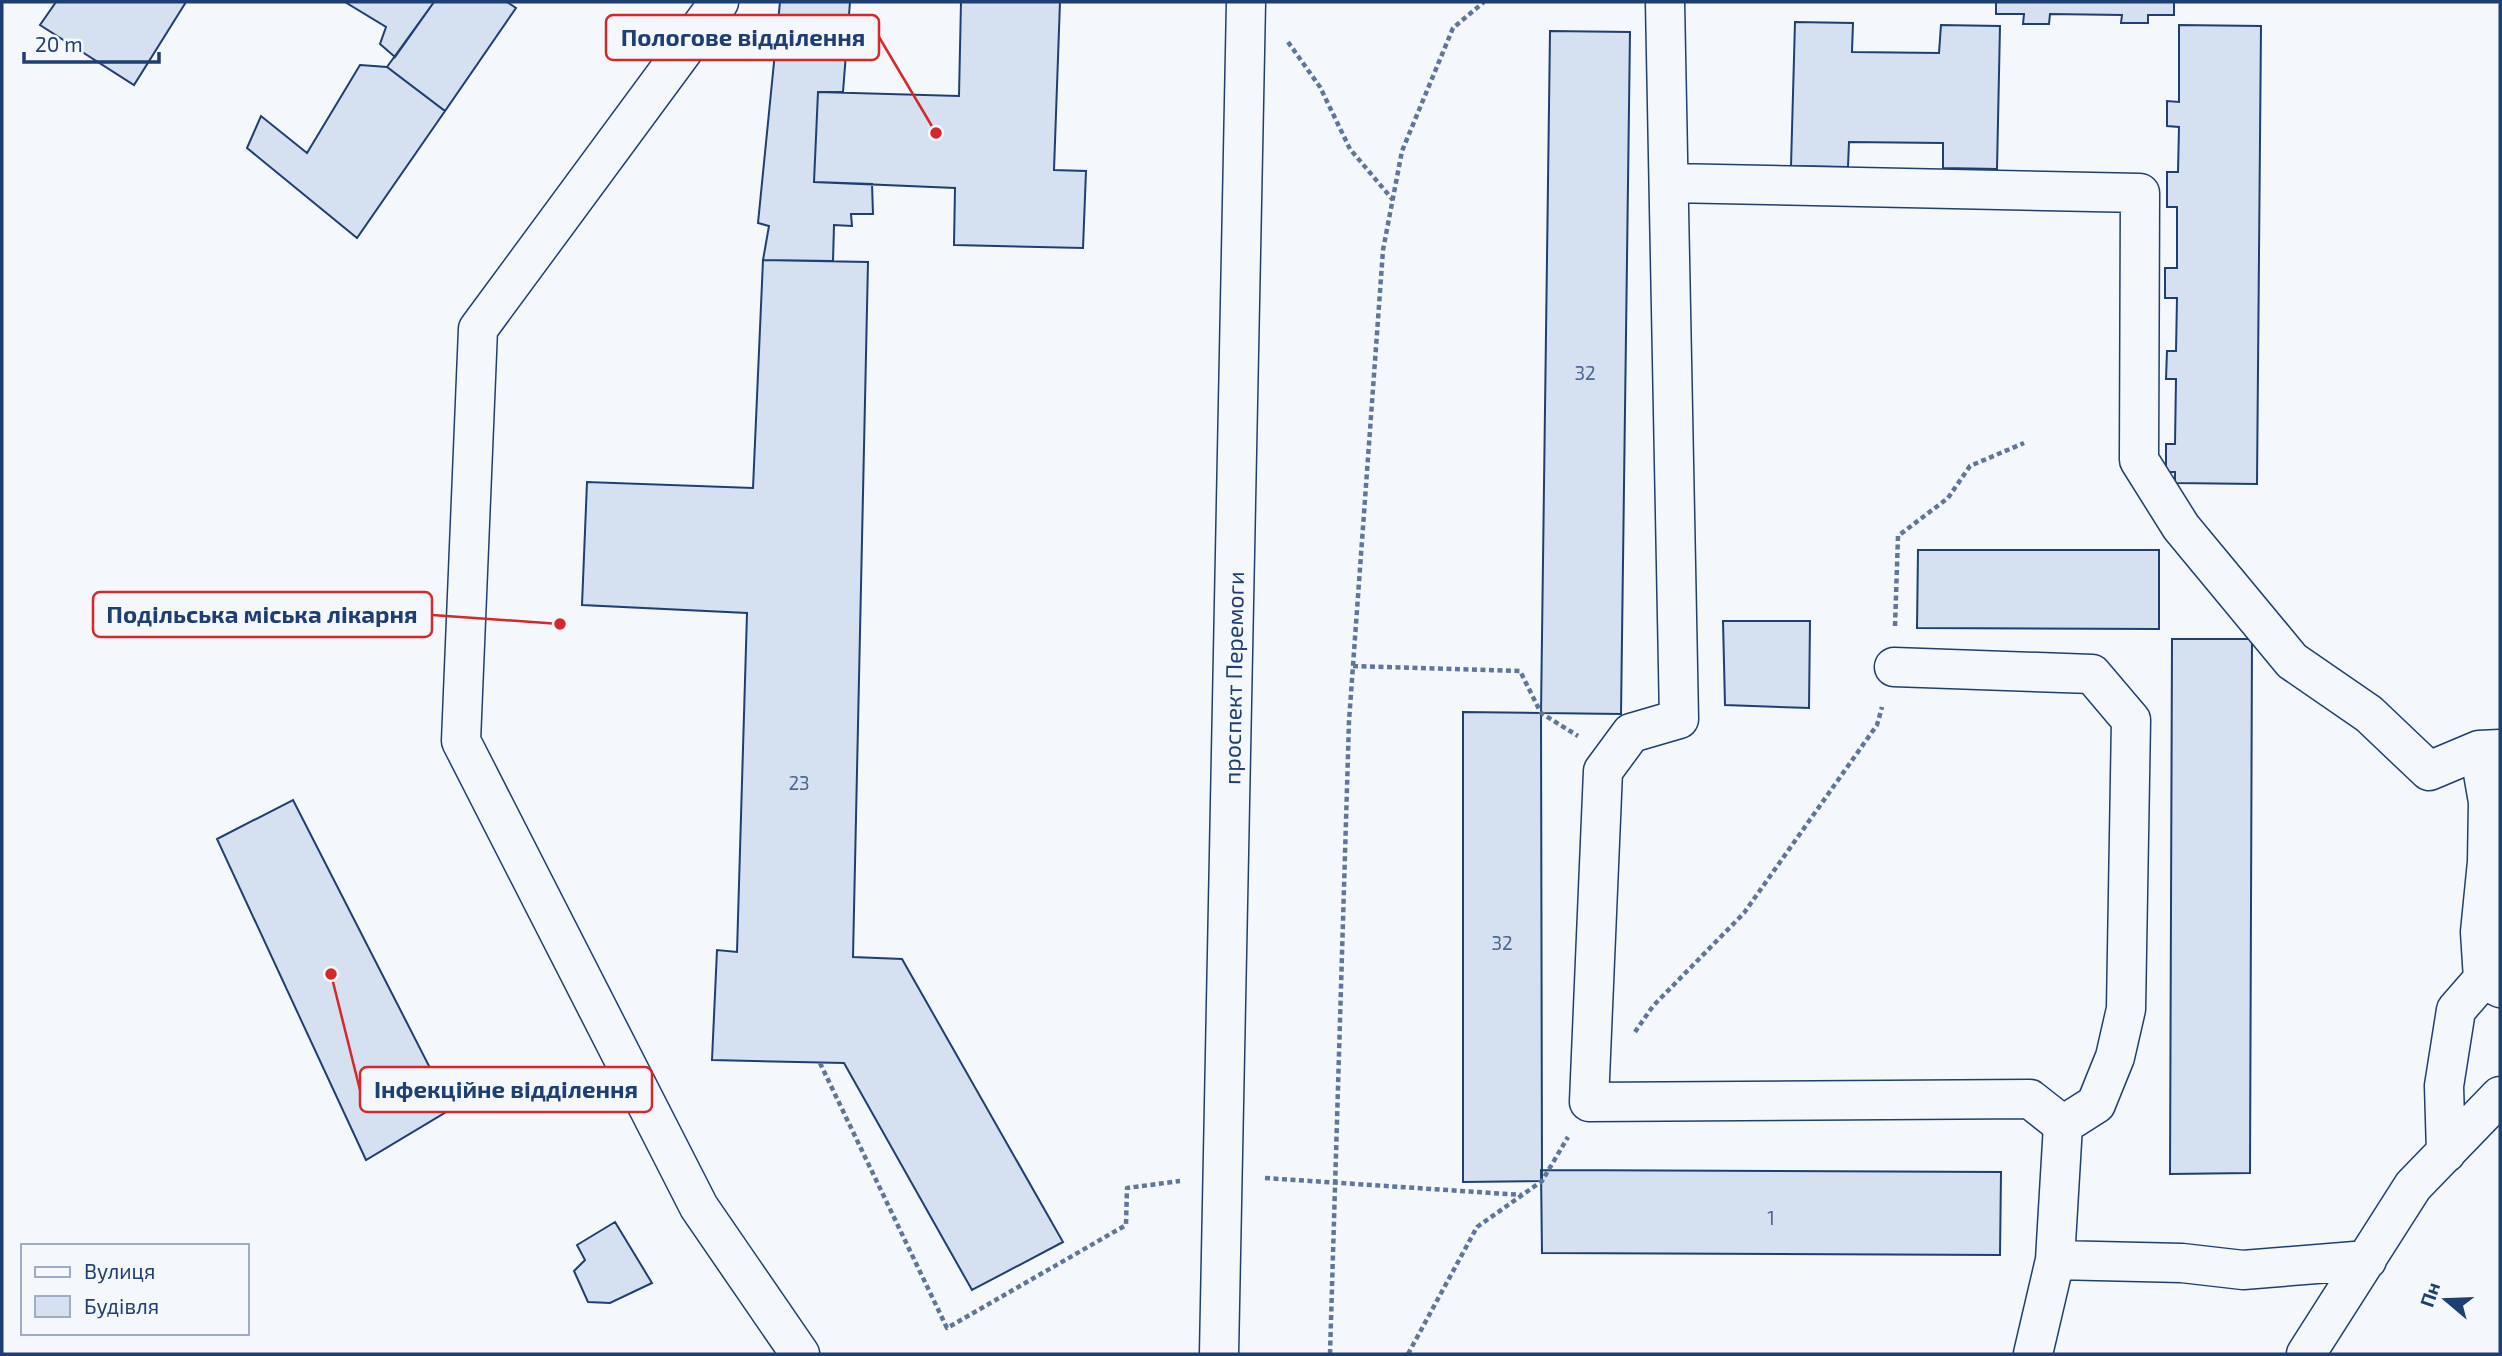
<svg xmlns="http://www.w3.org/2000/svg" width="2502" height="1356" viewBox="0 0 2502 1356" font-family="'Exo 2',sans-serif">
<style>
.building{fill:#d5e0f0;stroke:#1d3f73;stroke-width:2}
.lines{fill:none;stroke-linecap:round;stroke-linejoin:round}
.minor-casing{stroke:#1d3f73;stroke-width:41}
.major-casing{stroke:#1d3f73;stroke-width:41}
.path{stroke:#5e769c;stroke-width:4.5;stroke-dasharray:5 3.5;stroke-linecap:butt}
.minor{stroke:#f4f7fb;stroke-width:38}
.major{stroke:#f4f7fb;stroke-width:38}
.labels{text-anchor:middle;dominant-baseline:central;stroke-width:5;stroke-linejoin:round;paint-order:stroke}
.number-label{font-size:19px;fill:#4b6792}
.street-label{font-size:23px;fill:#1d3f73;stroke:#f4f7fb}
.leader{fill:none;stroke:#d62828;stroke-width:2.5}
.callout-dot{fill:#d62828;stroke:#f4f7fb;stroke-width:2.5}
.callout{fill:#f4f7fb;stroke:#d62828;stroke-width:2.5}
.callout-label{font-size:24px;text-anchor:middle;font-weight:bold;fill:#1d3f73}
</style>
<rect width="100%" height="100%" fill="#f4f7fb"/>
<path class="building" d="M56,2H186L134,85L40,25Z
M345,2H434L395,57L380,44L386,27Z
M434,2H507L516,8L445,111L387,67Z
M780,2H850L843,92H818L814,182L872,184L873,214H851L852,226L834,225L833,261L763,260L769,226L758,223Z
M961,2H1060L1054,170L1086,171L1083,248L954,245L955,188L814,182L818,92L959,96Z
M1996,2H2174V15H2148V23H2121L2122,15L2050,14L2049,24H2023L2024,14H1996Z
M1795,22L1853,23L1852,52L1939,53L1941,25L2000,26L1997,169L1943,168V143L1849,142L1848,167L1791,166Z
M2179,25L2261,26L2257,484L2175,483V472H2166V444H2175L2176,379H2166L2167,351H2176L2177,298H2165V268H2177V207H2167V172H2178L2179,127L2167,126V101L2179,102Z
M1550,31L1630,32L1621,714L1541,713Z
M360,65L387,67L445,111L357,238L247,148L261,116L307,153Z
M763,260L868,262L853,957L902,959L1063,1242L972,1290L844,1063L712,1060L717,950L737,952L747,613L582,605L587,482L753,488Z
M1918,550H2159V629L1917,628Z
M1723,621H1810L1809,708L1725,705Z
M2172,639H2252L2250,1173L2170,1174Z
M1463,712L1541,713L1542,1181L1463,1182Z
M293,800L451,1109L366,1160L217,839Z
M1541,1170L2001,1172L2000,1255L1542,1253Z
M615,1222L652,1283L610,1303L588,1302L574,1271L585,1260L577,1245Z"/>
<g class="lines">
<g class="minor-casing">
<path id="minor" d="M719,2L478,329L461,741L699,1207L800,1354
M1665,2L1679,719L1631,733L1603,771L1589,1102L2030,1099L2063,1125L2055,1260L2033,1354
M1669,183L2140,193L2139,460L2181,527L2292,661L2369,714L2429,771L2479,750L2500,749
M1894,667L2092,674L2131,720L2126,1009L2115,1057L2096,1104L2063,1125
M2479,750L2488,802L2487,862L2480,932L2483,979
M2446,1153L2444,1086L2456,1010L2483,979L2500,988
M2055,1260L2182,1263L2243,1270L2367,1260
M2306,1354L2413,1186L2500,1096"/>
</g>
<g class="major-casing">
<path id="major" d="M1219,1354L1246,2"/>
</g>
<path class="path" d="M1288,42L1320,87L1350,149L1393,200
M1895,626L1898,536L1948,498L1970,466L2024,443
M1353,666L1520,671L1541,713L1578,736
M1635,1032L1653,1006L1744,913L1877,725L1882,707
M820,1063L947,1328L1126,1225L1127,1188L1180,1181
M1265,1178L1522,1195
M1330,1354L1349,721L1383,250L1402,151L1453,28L1484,2
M1408,1354L1477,1227L1542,1181L1568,1137"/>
<use href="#minor" class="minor"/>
<use href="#major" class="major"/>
</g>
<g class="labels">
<g class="number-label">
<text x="1585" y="372">32</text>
<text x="799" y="782">23</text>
<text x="1502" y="942">32</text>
<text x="1771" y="1217">1</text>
</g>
<g class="street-label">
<text transform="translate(1233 678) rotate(-89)">проспект Перемоги</text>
</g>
</g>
<path class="leader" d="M936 133L879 37M560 624L432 615M331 974L360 1090"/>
<g class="callout-dot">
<circle cx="936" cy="133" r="7"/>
<circle cx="560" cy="624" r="7"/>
<circle cx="331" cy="974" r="7"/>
</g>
<g class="callout">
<rect x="606" y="15" width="273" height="45" rx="7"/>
<rect x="93" y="592" width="339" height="45" rx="7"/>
<rect x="360" y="1067" width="292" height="45" rx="7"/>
</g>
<g class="callout-label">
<text x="743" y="46">Пологове відділення</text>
<text x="262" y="623">Подільська міська лікарня</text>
<text x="506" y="1098">Інфекційне відділення</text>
</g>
<rect width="2502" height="1356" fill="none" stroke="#1d3f73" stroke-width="7"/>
<rect x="21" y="1244" width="228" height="91" fill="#f4f7fb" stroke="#9eadc5" stroke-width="2"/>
<rect x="35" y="1267" width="35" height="10" fill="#f4f7fb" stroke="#9eadc5" stroke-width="2"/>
<text x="84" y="1279" font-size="21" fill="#1d3f73">Вулиця</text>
<rect x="35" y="1296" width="35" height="21" fill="#d5e0f0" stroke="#9eadc5" stroke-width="2"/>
<text x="84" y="1314" font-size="21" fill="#1d3f73">Будівля</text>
<g transform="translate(2446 1300) rotate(289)" stroke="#f4f7fb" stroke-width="5" paint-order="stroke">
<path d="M0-5L12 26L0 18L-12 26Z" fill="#1d3f73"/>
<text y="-10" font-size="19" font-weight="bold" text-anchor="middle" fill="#1d3f73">Пн</text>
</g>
<path d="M24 52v10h135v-10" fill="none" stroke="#1d3f73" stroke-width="3.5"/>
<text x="35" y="52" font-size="21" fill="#1d3f73" stroke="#f4f7fb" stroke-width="5" paint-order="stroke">20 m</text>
</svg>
